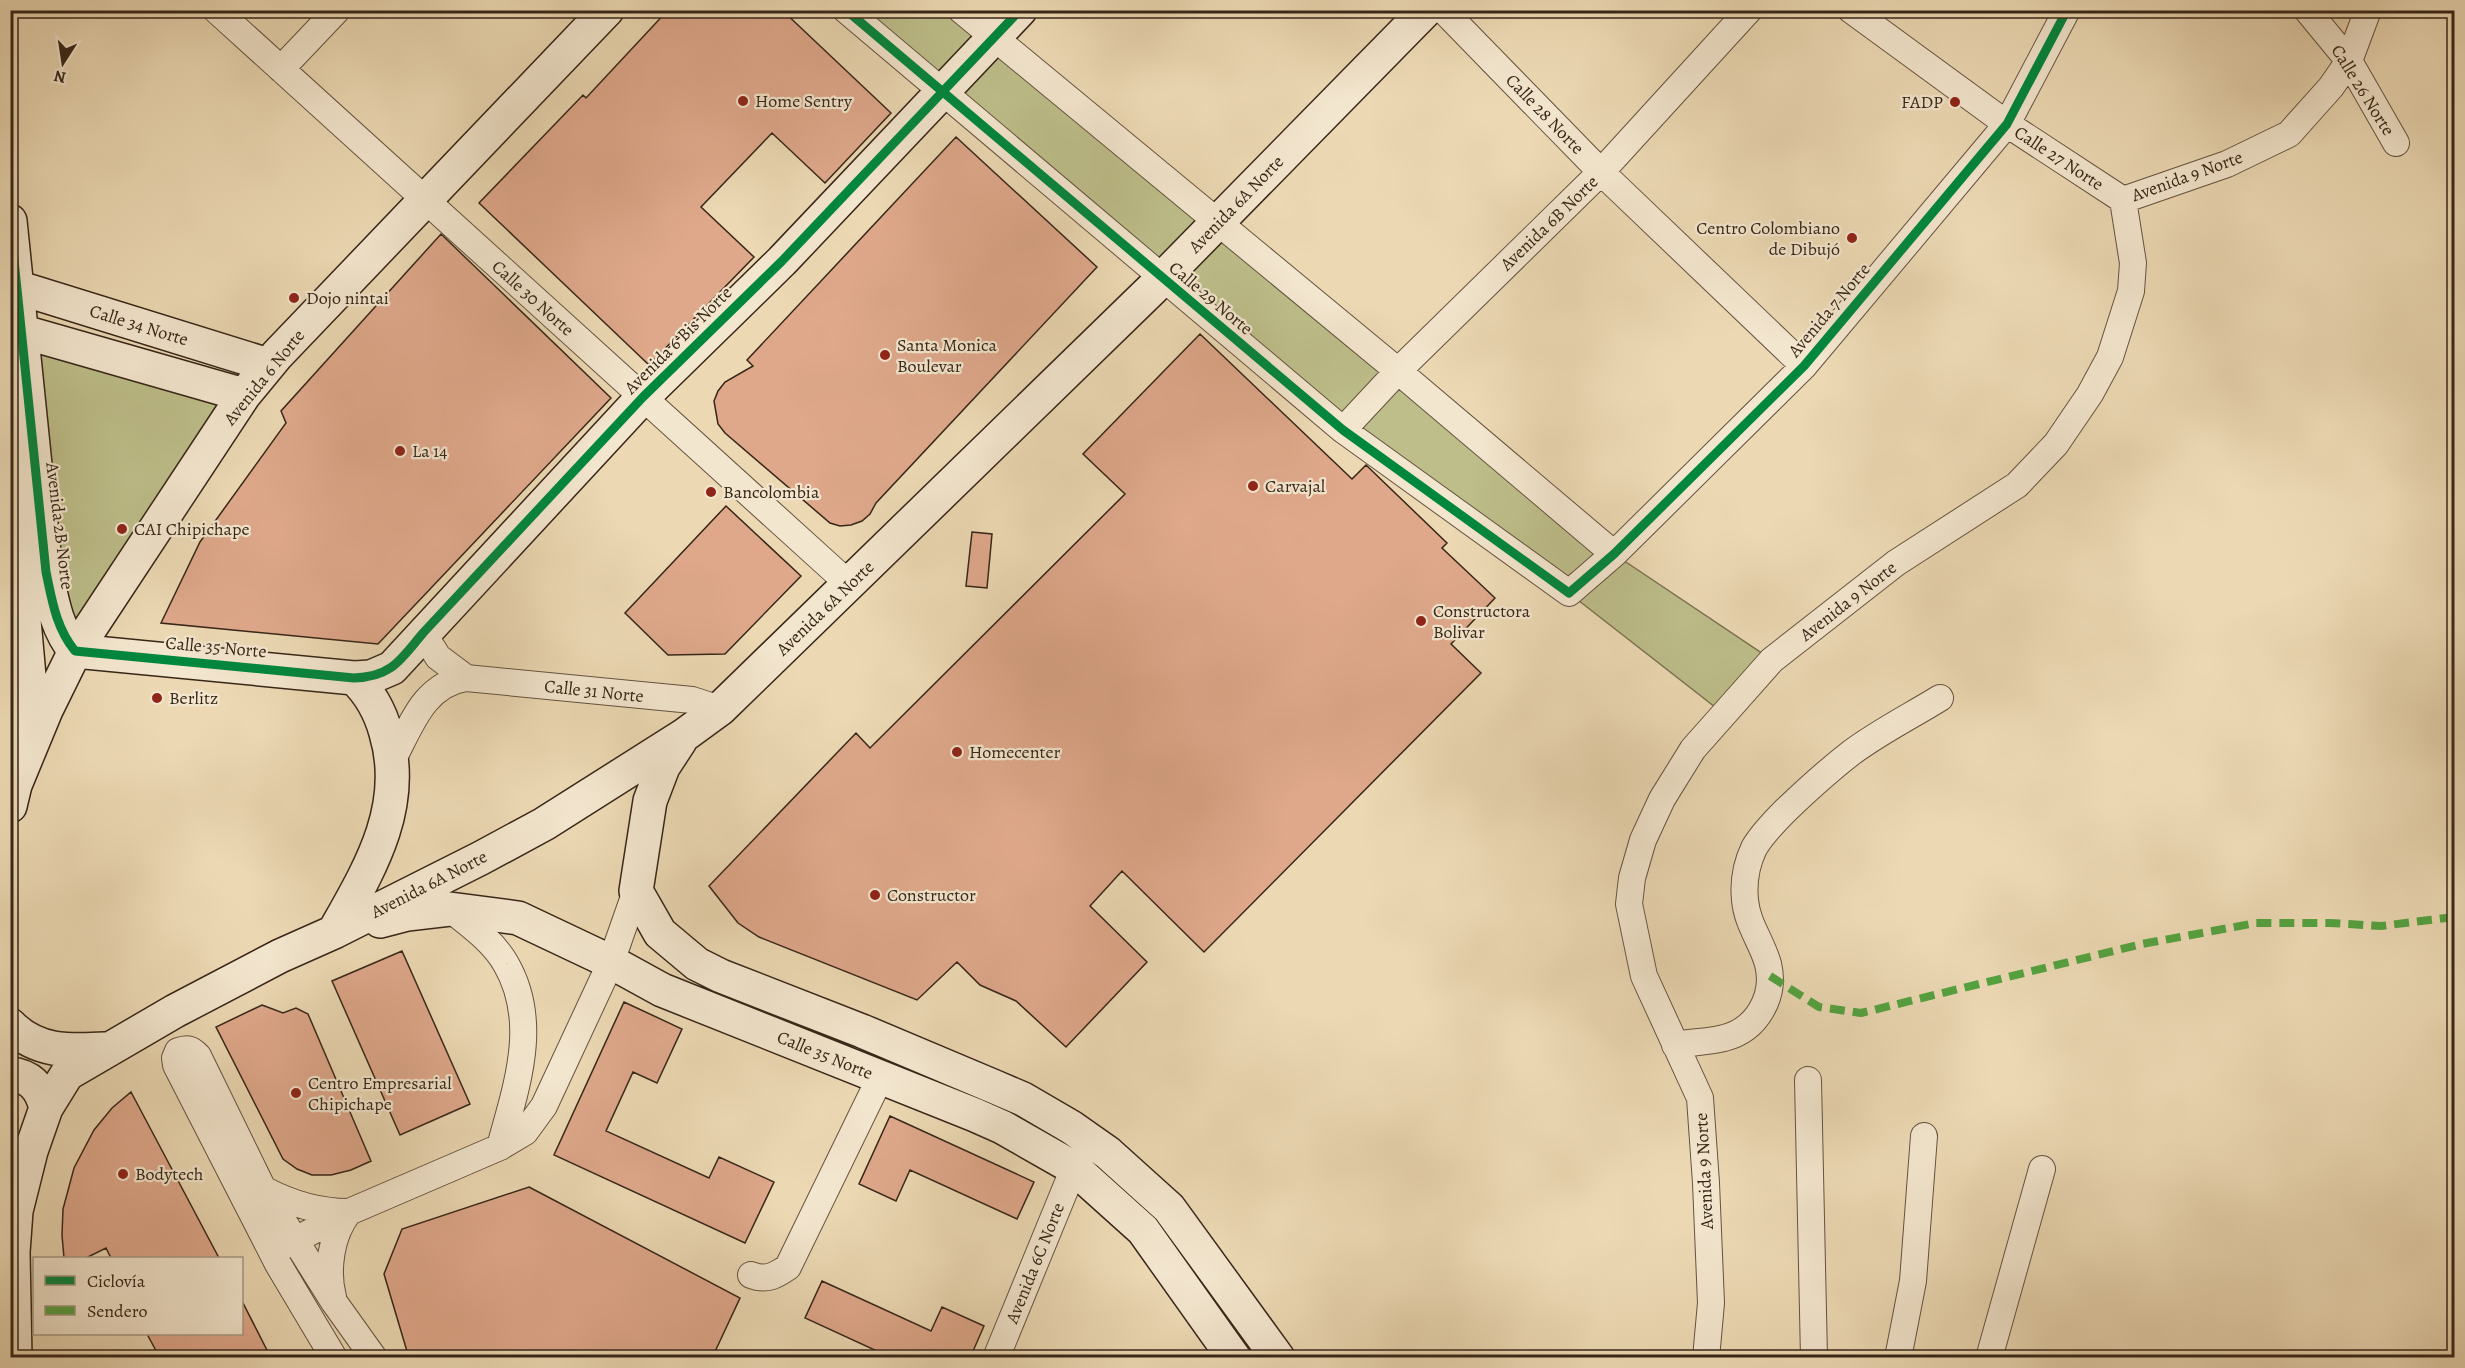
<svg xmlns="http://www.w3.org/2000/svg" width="2465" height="1368" viewBox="0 0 2465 1368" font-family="Alegreya,serif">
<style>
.green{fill:#bdbe8a;stroke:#7a7251;stroke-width:1.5}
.building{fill:#dfa88b;stroke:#372618;stroke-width:1.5}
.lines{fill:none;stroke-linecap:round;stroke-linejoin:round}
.street-casing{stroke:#64533f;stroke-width:28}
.secondary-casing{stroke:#372618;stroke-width:36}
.street{stroke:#f3e6ce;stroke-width:26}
.secondary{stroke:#f3e6ce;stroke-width:33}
.quiet{stroke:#53a340;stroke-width:8;stroke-dasharray:15 8;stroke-linecap:butt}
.cycleway-casing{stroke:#f3e6ce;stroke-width:13}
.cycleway{stroke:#00873e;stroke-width:9}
.poi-dot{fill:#8f2418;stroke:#f3e6ce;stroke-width:2}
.labels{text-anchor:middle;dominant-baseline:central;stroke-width:4.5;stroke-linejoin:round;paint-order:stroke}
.street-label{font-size:18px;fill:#372618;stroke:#f3e6ce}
.poi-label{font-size:18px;fill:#372618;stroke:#f3e6ce;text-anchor:start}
</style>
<rect width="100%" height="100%" fill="#ecd9b4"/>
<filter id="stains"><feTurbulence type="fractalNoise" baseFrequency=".00333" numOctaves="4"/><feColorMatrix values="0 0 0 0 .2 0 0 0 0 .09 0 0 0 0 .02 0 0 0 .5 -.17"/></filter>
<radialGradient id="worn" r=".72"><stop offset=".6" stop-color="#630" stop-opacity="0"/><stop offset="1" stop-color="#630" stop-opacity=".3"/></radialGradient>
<path class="green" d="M846,11H961L1614,554L1772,660L1724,714L1569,593L1343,430Z
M38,336L230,390L65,639Z"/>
<path class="building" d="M668,10H782L891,113L825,183L772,133L701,207L754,257L649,365L479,203L583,95L586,98Z
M956,137L1097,267L876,503L870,514L862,521L851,525L840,526L830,523L725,433L718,424L714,401L718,391L725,382L753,366L747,360Z
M441,234L611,398L378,644L161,623L200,542L286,423L281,411Z
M1200,334L1352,479L1366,465L1447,543L1442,548L1495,598L1451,644L1481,673L1204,952L1122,871L1090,906L1147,962L1066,1047L1016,1001L980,985L957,962L917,1000L759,937L738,923L709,886L856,733L870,748L1125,494L1083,454Z
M726,506L801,576L725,654L668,655L625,613Z
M972,532L992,534L987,588L966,586Z
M402,951L470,1104L400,1135L332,981Z
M624,1002L682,1029L657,1083L633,1072L606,1131L709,1178L719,1157L774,1182L745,1243L554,1155Z
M262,1005L283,1013L296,1008L308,1014L371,1161L351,1170L331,1175H312L297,1169L283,1159L216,1027Z
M131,1092L219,1258H111L106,1248L86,1258H64L62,1235L63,1209L74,1168L94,1130L112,1108Z
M890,1116L1034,1182L1017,1219L910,1170L896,1201L859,1184Z
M529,1187L740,1298L712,1358H409L384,1274L402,1229Z
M822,1281L931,1331L942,1307L984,1326L970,1358H892L805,1318Z
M242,1301L271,1358H160L147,1334H242Z"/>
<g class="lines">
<g class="street-casing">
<path id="street" d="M216,10L850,585
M846,10L1343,430L1569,593L1614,554L1804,366L2007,124L2067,10
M961,10L1398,371L1614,554
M1443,10L1601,172L1804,366
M1851,10L2007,124L2123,200
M2307,10L2349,61L2396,143
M281,69L337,10
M2123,200L2227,164L2289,134L2331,87L2349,61L2368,10
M1343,430L1398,371L1601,172L1749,10
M423,633L438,657L466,678
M392,761C411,726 423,685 466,678L692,700L720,709
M450,909C470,925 494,942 506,964C540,1023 516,1087 500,1147
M1675,1045C1691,1042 1709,1042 1724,1038C1757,1030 1776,996 1768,964C1762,942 1747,924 1745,900C1743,881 1746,865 1754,848C1762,834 1775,821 1786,810C1807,790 1829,770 1851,753C1879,732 1911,716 1940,698
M1808,1080L1814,1358
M263,1189C291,1204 318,1212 349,1212
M280,1248L349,1212L500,1147L525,1132L544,1106L611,962L636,891
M751,1275C766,1281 775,1276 788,1267L880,1078
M333,1297C326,1270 331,1234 349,1212
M334,1358L278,1264L176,1065L175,1058L178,1051C187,1048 191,1048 198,1056L263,1189L334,1302L374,1358
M996,1358L1074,1168
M1706,1358L1711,1303L1706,1183L1700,1098L1644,976L1629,904L1632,878L1643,840L1662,799L1693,749L1772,660L1896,563L2017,485L2056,444L2090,394L2110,357L2131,291L2133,263L2123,200
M1898,1358L1913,1281L1924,1136
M1989,1358L2042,1169"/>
</g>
<g class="secondary-casing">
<path id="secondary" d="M10,221L46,572C52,600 56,628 75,651
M10,285L268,365
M10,328L244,395
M10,464L29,676L21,742
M75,651L354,678L371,677L392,668L643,397L782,261L1020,10
M680,741L663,767L650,801L636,891L660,933L697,964L721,976L862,1031L995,1087L1023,1099L1071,1127L1108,1153L1169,1208L1278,1358
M10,806L15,785L46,710L75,651L244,395L277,355L607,10
M380,921L407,914L450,909L518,918L611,962L662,990L975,1115L1002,1127L1074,1168L1143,1230L1234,1358
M334,932C369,870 408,807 386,733C380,711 371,694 354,678
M10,1025C37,1053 70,1051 106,1049
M10,1074C31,1076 41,1088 46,1108
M15,1358L13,1252L16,1211L31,1151L46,1108L67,1074L175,1011L280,956L334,932L481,858L544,824L683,736L720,709L1153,288L1426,10"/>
</g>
<use href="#street" class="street"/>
<use href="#secondary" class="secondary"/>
<path class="quiet" d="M1770,976L1819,1007L1861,1013L2142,944L2256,923H2330L2381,926L2454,917"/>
<g class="cycleway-casing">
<path id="cycleway" d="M846,10L1343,430L1569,593L1614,554L1804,366L2007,124L2067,10
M10,221L46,572C52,600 56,628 75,651L354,678C392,677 401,659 423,633L643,397L782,261L1020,10"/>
</g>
<use href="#cycleway" class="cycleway"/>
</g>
<g class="poi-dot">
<circle cx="743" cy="101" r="6"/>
<circle cx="1955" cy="102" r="6"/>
<circle cx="1852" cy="238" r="6"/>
<circle cx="294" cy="298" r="6"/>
<circle cx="885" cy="355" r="6"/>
<circle cx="400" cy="451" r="6"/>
<circle cx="1253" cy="486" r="6"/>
<circle cx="711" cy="492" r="6"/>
<circle cx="122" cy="529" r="6"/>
<circle cx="1421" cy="621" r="6"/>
<circle cx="157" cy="698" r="6"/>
<circle cx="957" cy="752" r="6"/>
<circle cx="875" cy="895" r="6"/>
<circle cx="296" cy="1093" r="6"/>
<circle cx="123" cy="1174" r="6"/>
</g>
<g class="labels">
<g class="street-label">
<text transform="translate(2363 90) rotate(58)">Calle 26 Norte</text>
<text transform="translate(1545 114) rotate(46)">Calle 28 Norte</text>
<text transform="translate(2059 158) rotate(33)">Calle 27 Norte</text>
<text transform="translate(2187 176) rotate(-20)">Avenida 9 Norte</text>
<text transform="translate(1236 204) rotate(-46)">Avenida 6A Norte</text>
<text transform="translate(1549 223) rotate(-44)">Avenida 6B Norte</text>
<text transform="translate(533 298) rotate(42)">Calle 30 Norte</text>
<text transform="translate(1211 298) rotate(40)">Calle 29 Norte</text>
<text transform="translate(1829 310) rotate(-50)">Avenida 7 Norte</text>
<text transform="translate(139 325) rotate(17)">Calle 34 Norte</text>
<text transform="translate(678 340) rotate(-45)">Avenida 6 Bis Norte</text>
<text transform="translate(264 377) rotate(-51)">Avenida 6 Norte</text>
<text transform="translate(60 526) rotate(83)">Avenida 2B Norte</text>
<text transform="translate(1848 601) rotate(-38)">Avenida 9 Norte</text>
<text transform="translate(825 608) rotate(-44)">Avenida 6A Norte</text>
<text transform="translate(216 647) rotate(5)">Calle 35 Norte</text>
<text transform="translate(594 691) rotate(6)">Calle 31 Norte</text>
<text transform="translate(429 884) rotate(-27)">Avenida 6A Norte</text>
<text transform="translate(825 1055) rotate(22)">Calle 35 Norte</text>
<text transform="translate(1704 1171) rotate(-93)">Avenida 9 Norte</text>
<text transform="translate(1035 1263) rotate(-68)">Avenida 6C Norte</text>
</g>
<g class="poi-label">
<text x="755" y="101">Home Sentry</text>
<text x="1943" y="102" text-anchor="end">FADP</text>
<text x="1840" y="228" text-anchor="end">Centro Colombiano<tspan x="1840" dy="21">de Dibujó</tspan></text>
<text x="306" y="298">Dojo nintai</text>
<text x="897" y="345">Santa Monica<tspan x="897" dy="21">Boulevar</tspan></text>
<text x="412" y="451">La 14</text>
<text x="1265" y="486">Carvajal</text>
<text x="723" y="492">Bancolombia</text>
<text x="134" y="529">CAI Chipichape</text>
<text x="1433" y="611">Constructora<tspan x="1433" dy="21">Bolivar</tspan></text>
<text x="169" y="698">Berlitz</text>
<text x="969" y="752">Homecenter</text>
<text x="887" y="895">Constructor</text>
<text x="308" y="1083">Centro Empresarial<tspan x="308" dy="21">Chipichape</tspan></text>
<text x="135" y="1174">Bodytech</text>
</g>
</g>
<rect width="2465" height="1368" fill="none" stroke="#ecd9b4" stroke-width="36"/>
<rect x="12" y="12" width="2441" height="1344" fill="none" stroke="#372618" stroke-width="3"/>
<rect x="18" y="18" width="2429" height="1332" fill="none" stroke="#372618" stroke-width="1.5"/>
<rect x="33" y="1257" width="210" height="78" fill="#f3e6ce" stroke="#a89985" stroke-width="1.5"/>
<rect x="45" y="1276" width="30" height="9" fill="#00873e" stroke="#a89985" stroke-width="1.5"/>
<text x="87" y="1287" font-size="18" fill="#372618">Ciclovía</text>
<rect x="45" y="1306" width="30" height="9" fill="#53a340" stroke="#a89985" stroke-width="1.5"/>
<text x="87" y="1317" font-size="18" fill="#372618">Sendero</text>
<g transform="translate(63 63) rotate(192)" stroke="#f3e6ce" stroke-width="4.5" paint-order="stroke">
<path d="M0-4.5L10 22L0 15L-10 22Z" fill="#372618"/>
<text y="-9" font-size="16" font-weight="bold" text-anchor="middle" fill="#372618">N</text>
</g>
<rect width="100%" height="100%" filter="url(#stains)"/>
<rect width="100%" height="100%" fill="url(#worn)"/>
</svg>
